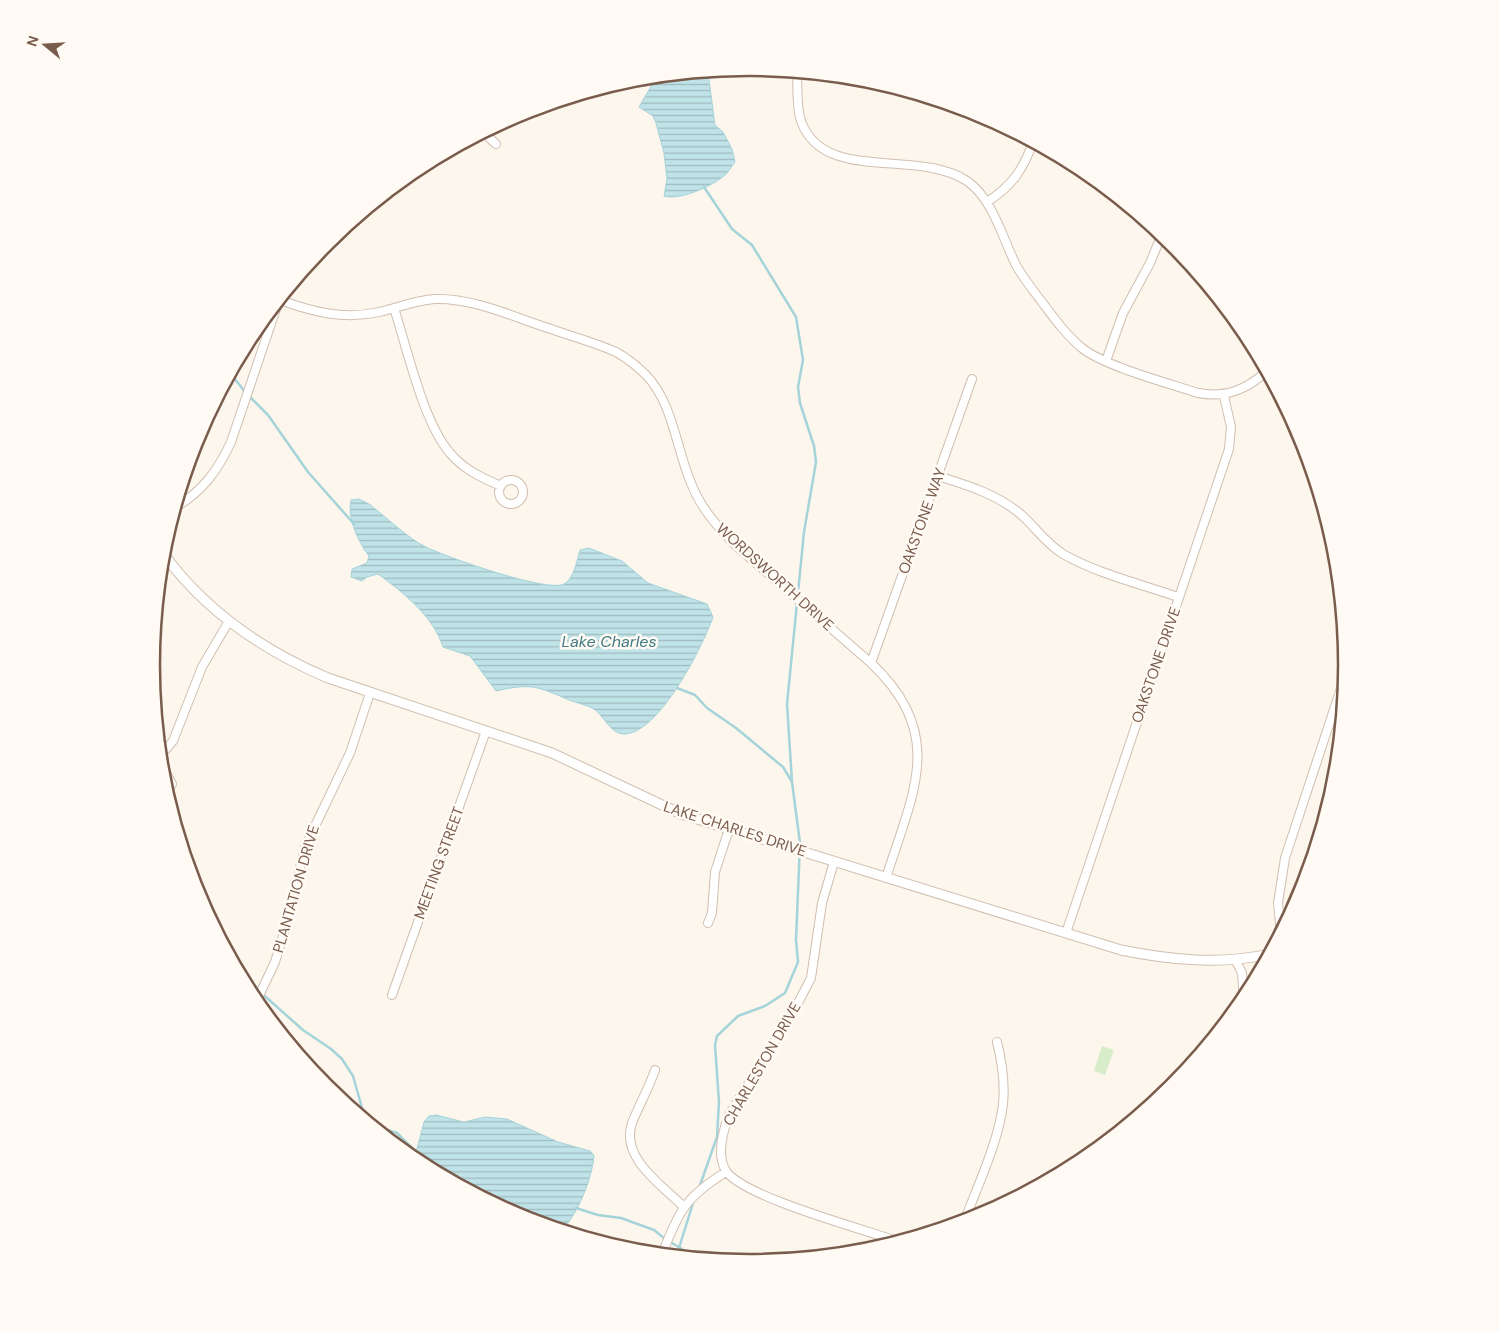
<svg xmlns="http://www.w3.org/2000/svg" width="1499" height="1331" viewBox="0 0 1499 1331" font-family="'DM Sans',sans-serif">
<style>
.garden{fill:#d8ecc9}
.water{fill:url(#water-rules);stroke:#a5d3da}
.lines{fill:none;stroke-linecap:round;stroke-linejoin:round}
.stream{stroke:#a5d3da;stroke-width:2.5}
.minor-casing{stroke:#d1beb0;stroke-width:10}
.tertiary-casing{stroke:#d1beb0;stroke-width:11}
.minor{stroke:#fff;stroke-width:8}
.tertiary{stroke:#fff;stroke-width:9}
.labels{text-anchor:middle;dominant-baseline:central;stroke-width:5;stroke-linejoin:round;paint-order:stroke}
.street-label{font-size:15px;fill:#7a5c4d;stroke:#fffaf3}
.water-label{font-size:16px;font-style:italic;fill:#437c86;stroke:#fffaf3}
.rim{fill:none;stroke:#7a5c4d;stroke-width:2.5}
</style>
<defs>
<pattern id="water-rules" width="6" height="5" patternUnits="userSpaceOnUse" patternTransform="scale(1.25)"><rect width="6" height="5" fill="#bfe3e8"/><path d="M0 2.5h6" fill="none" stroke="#a0bbbe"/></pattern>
</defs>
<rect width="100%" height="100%" fill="#fdf6ec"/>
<path class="garden" d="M1102,1046L1114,1050L1105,1075L1094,1071Z"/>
<path class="water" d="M708,72L715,125L723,132L732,149L735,162C731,166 729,172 725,175C713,186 679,201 664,196L667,179L664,153L656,123L653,116L639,107L653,83L647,78Z
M359,499L369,504C385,516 410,540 426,547C446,557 548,593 564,584C574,579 577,560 580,550L589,548L622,561L648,583L707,604L713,617C703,646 658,736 623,734C610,733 604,716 594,709C587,705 577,703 569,700C537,686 531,683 496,691L470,656L443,647C433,616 404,593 378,574L367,577L362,581L351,577L352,569L367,563L369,556C358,542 347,517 351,500Z
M436,1115L464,1122L485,1117L507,1119L558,1142L590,1151L594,1155C592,1180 578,1212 562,1231L526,1220L506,1206L487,1200L414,1160L424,1122L429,1116Z"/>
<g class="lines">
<path class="stream" d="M231,374L245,392
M249,396L268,415L308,472L354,524
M677,688L695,695L707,708L736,728L783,767L792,782
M234,963L250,979L259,991L303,1030L331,1049L342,1059L353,1076L364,1115L372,1125L397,1133L416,1152
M699,1188L717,1137L719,1102L715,1045L717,1036L738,1016L765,1006L785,993L798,962L796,940L800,843L792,782L787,704L804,532L816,462L814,446L800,403L798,387L803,360L796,317L752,245L732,229L704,187
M576,1208L598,1215L621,1218L654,1230L665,1239L682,1249L686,1257
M679,1248L694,1200"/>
<g class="minor-casing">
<path id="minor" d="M797,72C798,88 796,106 801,121C823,184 918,148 967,181C993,199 1002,237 1016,265C1023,278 1033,290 1042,302C1054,318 1066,335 1082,348C1104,366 1168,383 1198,393C1226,398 1246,390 1267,371
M484,133L496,144
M987,202C1012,186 1023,170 1033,142
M280,300C313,312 344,320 379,312C398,308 415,300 435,299C474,298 511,316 548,328C570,336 594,342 616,352C627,358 637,366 646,375C673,403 676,448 691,483C700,507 717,526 734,544L871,663C947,735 913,792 886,878
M394,308C407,348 423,422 450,453C463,469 482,478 501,486
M1106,361L1123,313L1150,263L1162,234
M938,476C966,485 994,493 1018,512C1034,525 1045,543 1063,554C1098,574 1141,584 1178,597
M499 492a12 12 0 1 1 24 0a12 12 0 1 1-24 0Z
M176,507C203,491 218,470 231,442L279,300
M871,663L972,379
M160,756L173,741L202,667L229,621
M161,764L172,784L166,793
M834,862L822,903L811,978L797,1005L729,1115C723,1131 716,1155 726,1171C743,1197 866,1230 900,1242
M708,923L712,913L715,872L729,829
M1066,933L1229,449L1231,427L1224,396
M1281,934L1278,903L1285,858L1347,670
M1235,959L1242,973L1244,1001
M392,995L486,731
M256,1002L275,962L284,933L305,847L350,753L370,693
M655,1070C649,1088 639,1105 632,1123C620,1158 662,1185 684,1207
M964,1222C977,1187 999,1141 1003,1104C1005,1084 1002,1062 997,1042
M663,1252C679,1210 687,1196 726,1172"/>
</g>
<g class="tertiary-casing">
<path id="tertiary" d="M163,553C205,611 262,650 328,678L552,753L681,814L1121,950C1170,960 1220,965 1270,954"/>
</g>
<use href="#minor" class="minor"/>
<use href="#tertiary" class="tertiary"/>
</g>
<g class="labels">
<g class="street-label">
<text transform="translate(922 521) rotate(-70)">OAKSTONE WAY</text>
<text transform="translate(775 577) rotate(42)">WORDSWORTH DRIVE</text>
<text transform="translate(1156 665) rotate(-71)">OAKSTONE DRIVE</text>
<text transform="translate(735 829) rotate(18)">LAKE CHARLES DRIVE</text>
<text transform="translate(439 863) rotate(-70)">MEETING STREET</text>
<text transform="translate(296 889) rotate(-74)">PLANTATION DRIVE</text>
<text transform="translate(762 1064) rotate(-60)">CHARLESTON DRIVE</text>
</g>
<g class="water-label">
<text x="609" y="641">Lake Charles</text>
</g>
</g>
<path d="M0 0H1499V1331H0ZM160 665a589 589 0 1 1 1178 0a589 589 0 1 1-1178 0Z" fill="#fffaf3" fill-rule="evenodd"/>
<path class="rim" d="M160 665a589 589 0 1 1 1178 0a589 589 0 1 1-1178 0Z"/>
<g transform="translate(45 45) rotate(288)" stroke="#fffaf3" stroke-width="4" paint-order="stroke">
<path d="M0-4L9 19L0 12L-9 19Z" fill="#7a5c4d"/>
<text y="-8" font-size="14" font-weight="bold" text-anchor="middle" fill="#7a5c4d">N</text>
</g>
</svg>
